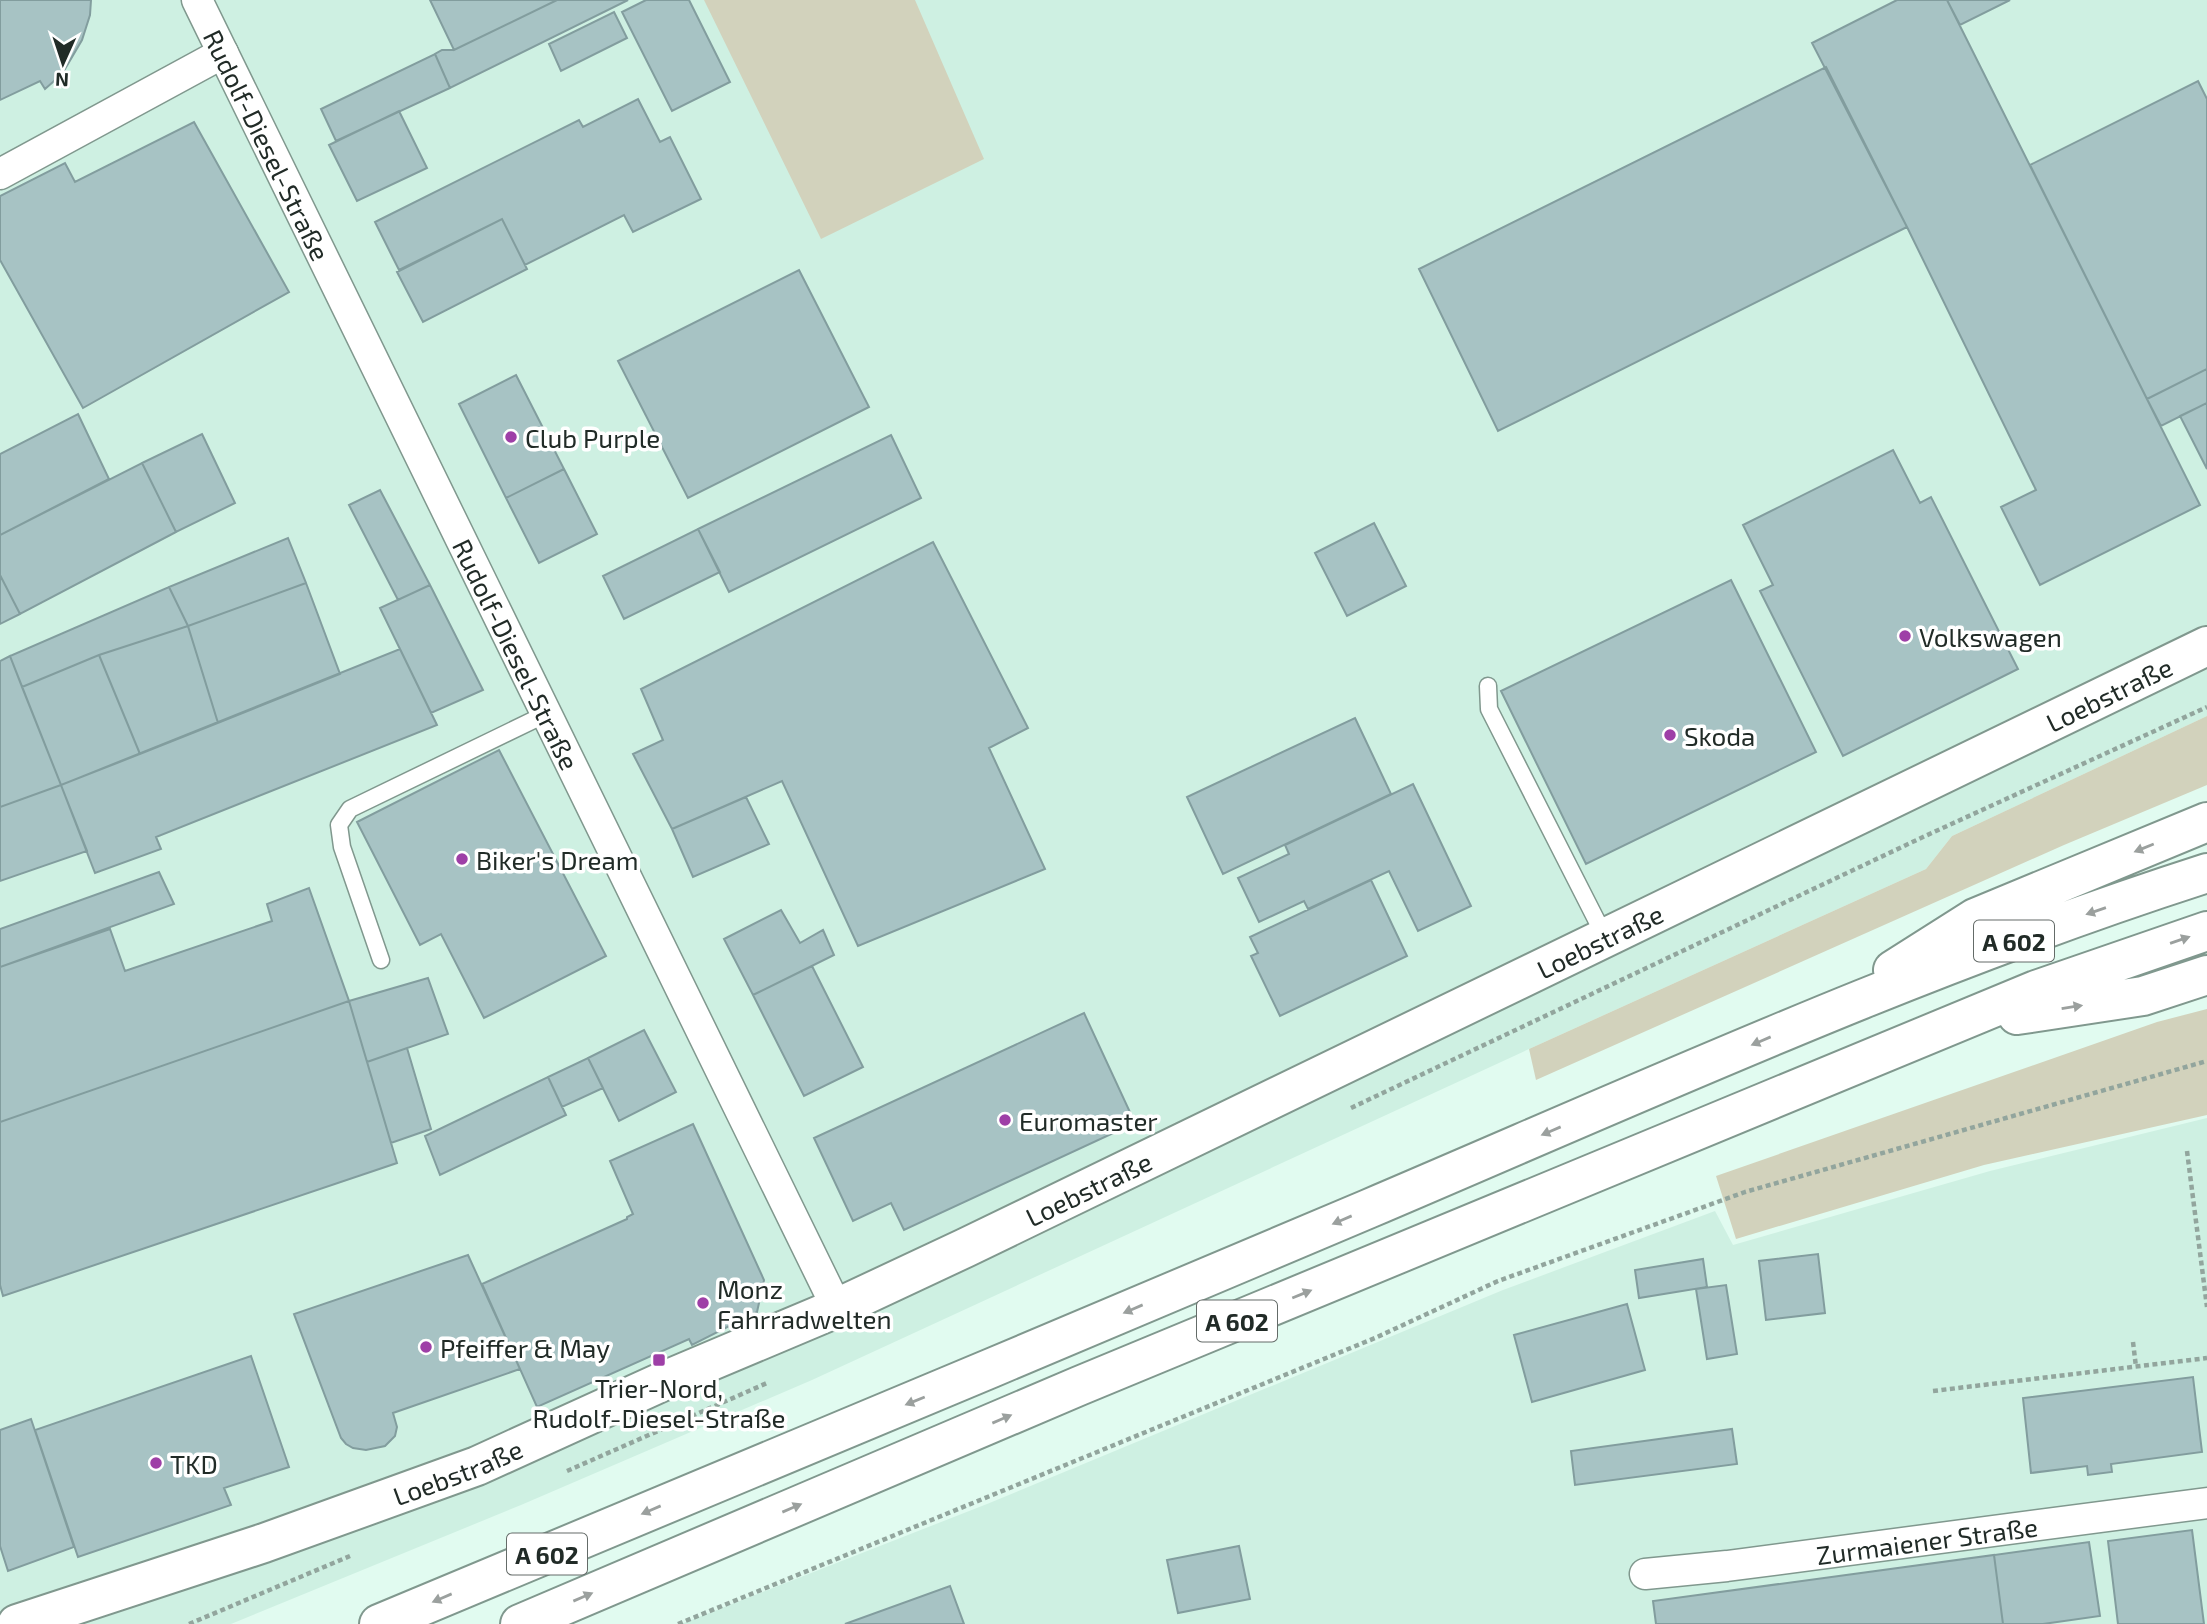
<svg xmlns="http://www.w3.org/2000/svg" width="2207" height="1624" viewBox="0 0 2207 1624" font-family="'Exo 2',sans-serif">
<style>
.built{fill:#cef0e2}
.green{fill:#d2d2bc}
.building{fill:#a7c3c4;stroke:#829d9e;stroke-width:2}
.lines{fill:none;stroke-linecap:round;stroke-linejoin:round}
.service-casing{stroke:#80988e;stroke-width:19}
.minor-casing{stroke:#80988e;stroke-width:33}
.secondary-casing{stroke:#80988e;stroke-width:42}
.motorway-casing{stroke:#80988e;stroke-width:42}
.path{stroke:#92a59d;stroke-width:4.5;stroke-dasharray:5 3.5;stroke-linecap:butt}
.service{stroke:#fff;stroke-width:16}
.minor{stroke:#fff;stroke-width:30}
.secondary{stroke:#fff;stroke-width:38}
.motorway{stroke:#fff;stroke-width:38}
.oneway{fill:#9ba09e}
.poi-dot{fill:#9e3fa7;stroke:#fff;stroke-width:2.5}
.labels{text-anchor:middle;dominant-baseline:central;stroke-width:7;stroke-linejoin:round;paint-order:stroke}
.shield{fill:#fff;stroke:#646b68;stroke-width:2}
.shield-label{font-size:24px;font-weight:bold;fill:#212b27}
.street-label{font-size:26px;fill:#212b27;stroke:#fff}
.poi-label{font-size:26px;fill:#212b27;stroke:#fff;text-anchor:start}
</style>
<rect width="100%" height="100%" fill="#e1fbf0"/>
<path class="built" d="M0,0H2207V716L1952,836L1926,869L1529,1049L812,1380L521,1505L231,1624H0Z
M2207,1118V1624H681L987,1504L1503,1290L1715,1211L1733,1245L1990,1171Z"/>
<path class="green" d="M704,0H915L984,159L821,239Z
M2207,716V785L2064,845L1536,1080L1529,1049L1926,869L1952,836Z
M2207,1009V1115L1984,1165L1736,1239L1716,1176L2157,1022Z"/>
<path class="building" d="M0,0H91L90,15L82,40L62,74L45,89L40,81L0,100Z
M430,0H557L454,50Z
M557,0H628L450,88L435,54L442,50H454Z
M646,0H689L730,82L672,111L622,12Z
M1897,0H1947L2200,505L2040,585L2001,507L2036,490L1907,227L1812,43Z
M1947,0H2010L1960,25Z
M614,12L627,38L561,71L549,44Z
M435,54L450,88L336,141L321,109Z
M1826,67L1907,227L1498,431L1419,269Z
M2198,81L2207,99V369L2147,399L2030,165Z
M638,99L660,142L670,137L701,199L633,232L624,215L525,265L502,219L399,270L375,222L579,120L583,127Z
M399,111L427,168L357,201L329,145Z
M194,122L289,292L83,408L0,260V196L65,163L75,182Z
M502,219L527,269L423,322L397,272Z
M799,270L869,407L688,498L618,361Z
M2207,369V403L2161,426L2147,399Z
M516,375L564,469L506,498L459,404Z
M2207,403V469L2180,416Z
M78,414L109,479L0,535V454Z
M202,434L235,503L176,532L142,463Z
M891,435L921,498L729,592L698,529Z
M1893,450L1920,503L1931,497L2018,669L1843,756L1760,591L1773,585L1743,525Z
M142,463L176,532L20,614L0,575V535Z
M564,469L597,534L539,563L506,498Z
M380,490L430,585L398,600L349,505Z
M1374,523L1406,586L1347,616L1315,553Z
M698,529L720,572L624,619L603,576Z
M288,538L306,583L188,626L169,587Z
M933,542L1028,728L989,748L1045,869L858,946L782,781L672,829L633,754L663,740L641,689Z
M0,575L20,614L0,624Z
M1731,580L1816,752L1586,864L1501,691Z
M306,583L340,674L218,723L188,626Z
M430,585L483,690L431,713L380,608Z
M169,587L188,626L99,655L22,687L10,656Z
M188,626L218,723L140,754L99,655Z
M400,649L437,725L156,837L161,849L95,873L61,785Z
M99,655L140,754L61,785L22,687Z
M10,656L61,785L0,807V661Z
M1355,718L1391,794L1223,874L1187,797Z
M499,750L606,956L484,1018L441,934L420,945L357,822Z
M1413,784L1471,906L1418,931L1389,871L1308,909L1304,901L1259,922L1238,878L1289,854L1285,845Z
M61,785L87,851L0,881V807Z
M746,797L769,844L693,877L672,829Z
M159,872L174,904L0,967V929Z
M1371,880L1407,956L1280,1016L1251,956L1258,953L1250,937Z
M309,888L349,1001L0,1122V967L110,929L125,971L272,921L267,904Z
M781,910L800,943L823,930L834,955L753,995L724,939Z
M812,966L863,1067L804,1096L753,995Z
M428,978L448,1034L367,1062L349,1001Z
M349,1001L397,1163L3,1296L0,1285V1122Z
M1084,1013L1135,1123L904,1230L891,1203L853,1221L814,1138Z
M644,1030L676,1092L619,1121L588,1058Z
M407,1048L431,1129L391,1143L367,1062Z
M588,1058L603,1088L562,1107L548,1077Z
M548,1077L566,1115L440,1175L425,1136Z
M693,1124L764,1280L757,1312L692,1345L689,1339L537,1407L482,1284L627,1219V1217L633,1214L610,1161Z
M1818,1254L1825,1313L1766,1320L1759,1261Z
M468,1255L520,1369L393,1413L397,1427L395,1436L385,1446L366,1450L353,1448L346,1444L341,1438L294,1314Z
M1703,1259L1707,1287L1639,1298L1635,1270Z
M1726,1285L1737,1354L1707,1359L1696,1289Z
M1627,1304L1645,1370L1532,1402L1514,1335Z
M251,1356L289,1467L224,1488L231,1505L78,1557L35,1430Z
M2193,1377L2202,1452L2111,1464L2112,1472L2088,1475L2087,1466L2031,1473L2023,1398Z
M31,1419L74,1547L8,1571L0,1546V1430Z
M1732,1429L1737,1464L1575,1485L1571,1451Z
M2192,1530L2204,1624H2118L2108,1541Z
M2089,1542L2100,1616L2043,1624H2003L1994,1555Z
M1239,1546L1250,1599L1178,1613L1167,1560Z
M1994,1555L2003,1624H1656L1653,1601Z
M950,1586L964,1624H845Z"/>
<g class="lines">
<g class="service-casing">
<path id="service" d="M1488,686L1489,709L1605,937
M381,960L342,847L339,825L350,809L546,714"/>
</g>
<g class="minor-casing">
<g id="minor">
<path id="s1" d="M197,0L837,1308"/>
<path d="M0,174L223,53"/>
<path id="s2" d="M1645,1574L1727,1566L2207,1503"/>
</g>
</g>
<g class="secondary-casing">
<g id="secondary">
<path id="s3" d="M17,1624L264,1543L477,1466L666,1380L837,1308L965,1248L2207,646"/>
</g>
</g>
<g class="motorway-casing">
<path id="motorway" d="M1893,970L1975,918L2207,822
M2017,1015L2143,996L2207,975
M379,1624C709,1486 1039,1349 1368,1209C1645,1091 1920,965 2207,873
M520,1624L1079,1386L2036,990L2207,931"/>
</g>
<path class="path" d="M1351,1108L1923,837L2207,707
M2187,1151L2207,1307
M2133,1342L2136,1367
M1933,1391L2207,1358
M567,1471L767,1383
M189,1624L350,1556
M678,1624L1375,1338L1498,1281L1745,1192L2207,1061"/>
<use href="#service" class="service"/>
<use href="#minor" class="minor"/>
<use href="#secondary" class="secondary"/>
<use href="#motorway" class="motorway"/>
</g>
<defs><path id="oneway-solid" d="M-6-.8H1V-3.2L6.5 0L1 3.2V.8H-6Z" transform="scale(1.75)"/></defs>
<g class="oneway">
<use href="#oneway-solid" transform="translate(2144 848) rotate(158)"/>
<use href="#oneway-solid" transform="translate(2096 911) rotate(161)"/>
<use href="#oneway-solid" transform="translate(2180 940) rotate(-19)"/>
<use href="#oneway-solid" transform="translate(2072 1007) rotate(-9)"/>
<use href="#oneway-solid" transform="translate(1761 1041) rotate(157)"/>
<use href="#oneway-solid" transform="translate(1551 1131) rotate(157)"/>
<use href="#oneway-solid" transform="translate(1342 1220) rotate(157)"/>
<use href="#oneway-solid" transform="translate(1302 1294) rotate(-22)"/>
<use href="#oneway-solid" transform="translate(1133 1309) rotate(157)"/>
<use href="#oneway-solid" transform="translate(915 1401) rotate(158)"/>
<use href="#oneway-solid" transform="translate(1002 1419) rotate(-23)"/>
<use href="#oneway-solid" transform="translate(792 1508) rotate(-23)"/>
<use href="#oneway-solid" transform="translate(651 1510) rotate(157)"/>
<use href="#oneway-solid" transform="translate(583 1597) rotate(-23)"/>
<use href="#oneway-solid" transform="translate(442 1598) rotate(157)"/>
</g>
<g class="poi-dot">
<circle cx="511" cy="437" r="7"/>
<circle cx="1905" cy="636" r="7"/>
<circle cx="1670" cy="735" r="7"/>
<circle cx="462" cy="859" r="7"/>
<circle cx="1005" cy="1120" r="7"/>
<circle cx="703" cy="1303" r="7"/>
<circle cx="426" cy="1347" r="7"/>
<rect x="652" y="1353" width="14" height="14" rx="3.5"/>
<circle cx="156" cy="1463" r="7"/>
</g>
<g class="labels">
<g class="shield">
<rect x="1974" y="920.5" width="80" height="41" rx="5"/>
<rect x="1197" y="1300.5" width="80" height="41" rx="5"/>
<rect x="507" y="1533.5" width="80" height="41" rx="5"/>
</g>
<g class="shield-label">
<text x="2014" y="941">A 602</text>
<text x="1237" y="1321">A 602</text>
<text x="547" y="1554">A 602</text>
</g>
<g class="street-label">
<text stroke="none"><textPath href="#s1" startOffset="161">Rudolf-Diesel-Straße</textPath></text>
<text stroke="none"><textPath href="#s1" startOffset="728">Rudolf-Diesel-Straße</textPath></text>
<text stroke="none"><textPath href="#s3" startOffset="2292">Loebstraße</textPath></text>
<text stroke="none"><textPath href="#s3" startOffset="1726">Loebstraße</textPath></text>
<text stroke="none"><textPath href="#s3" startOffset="1158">Loebstraße</textPath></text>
<text stroke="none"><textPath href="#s3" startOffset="466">Loebstraße</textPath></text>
<text stroke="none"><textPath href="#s2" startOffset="284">Zurmaiener Straße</textPath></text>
</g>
<g class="poi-label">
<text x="525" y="437">Club Purple</text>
<text x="1919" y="636">Volkswagen</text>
<text x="1684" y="735">Skoda</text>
<text x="476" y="859">Biker's Dream</text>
<text x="1019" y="1120">Euromaster</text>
<text x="717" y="1288">Monz<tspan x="717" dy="30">Fahrradwelten</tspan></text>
<text x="440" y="1347">Pfeiffer &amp; May</text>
<text x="659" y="1387" text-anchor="middle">Trier-Nord,<tspan x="659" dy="30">Rudolf-Diesel-Straße</tspan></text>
<text x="170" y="1463">TKD</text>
</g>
</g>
<g transform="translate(63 63) rotate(183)" stroke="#ffffff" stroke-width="5" paint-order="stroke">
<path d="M0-5L12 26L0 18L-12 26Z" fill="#212b27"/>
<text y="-10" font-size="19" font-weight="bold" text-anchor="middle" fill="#212b27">N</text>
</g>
</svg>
